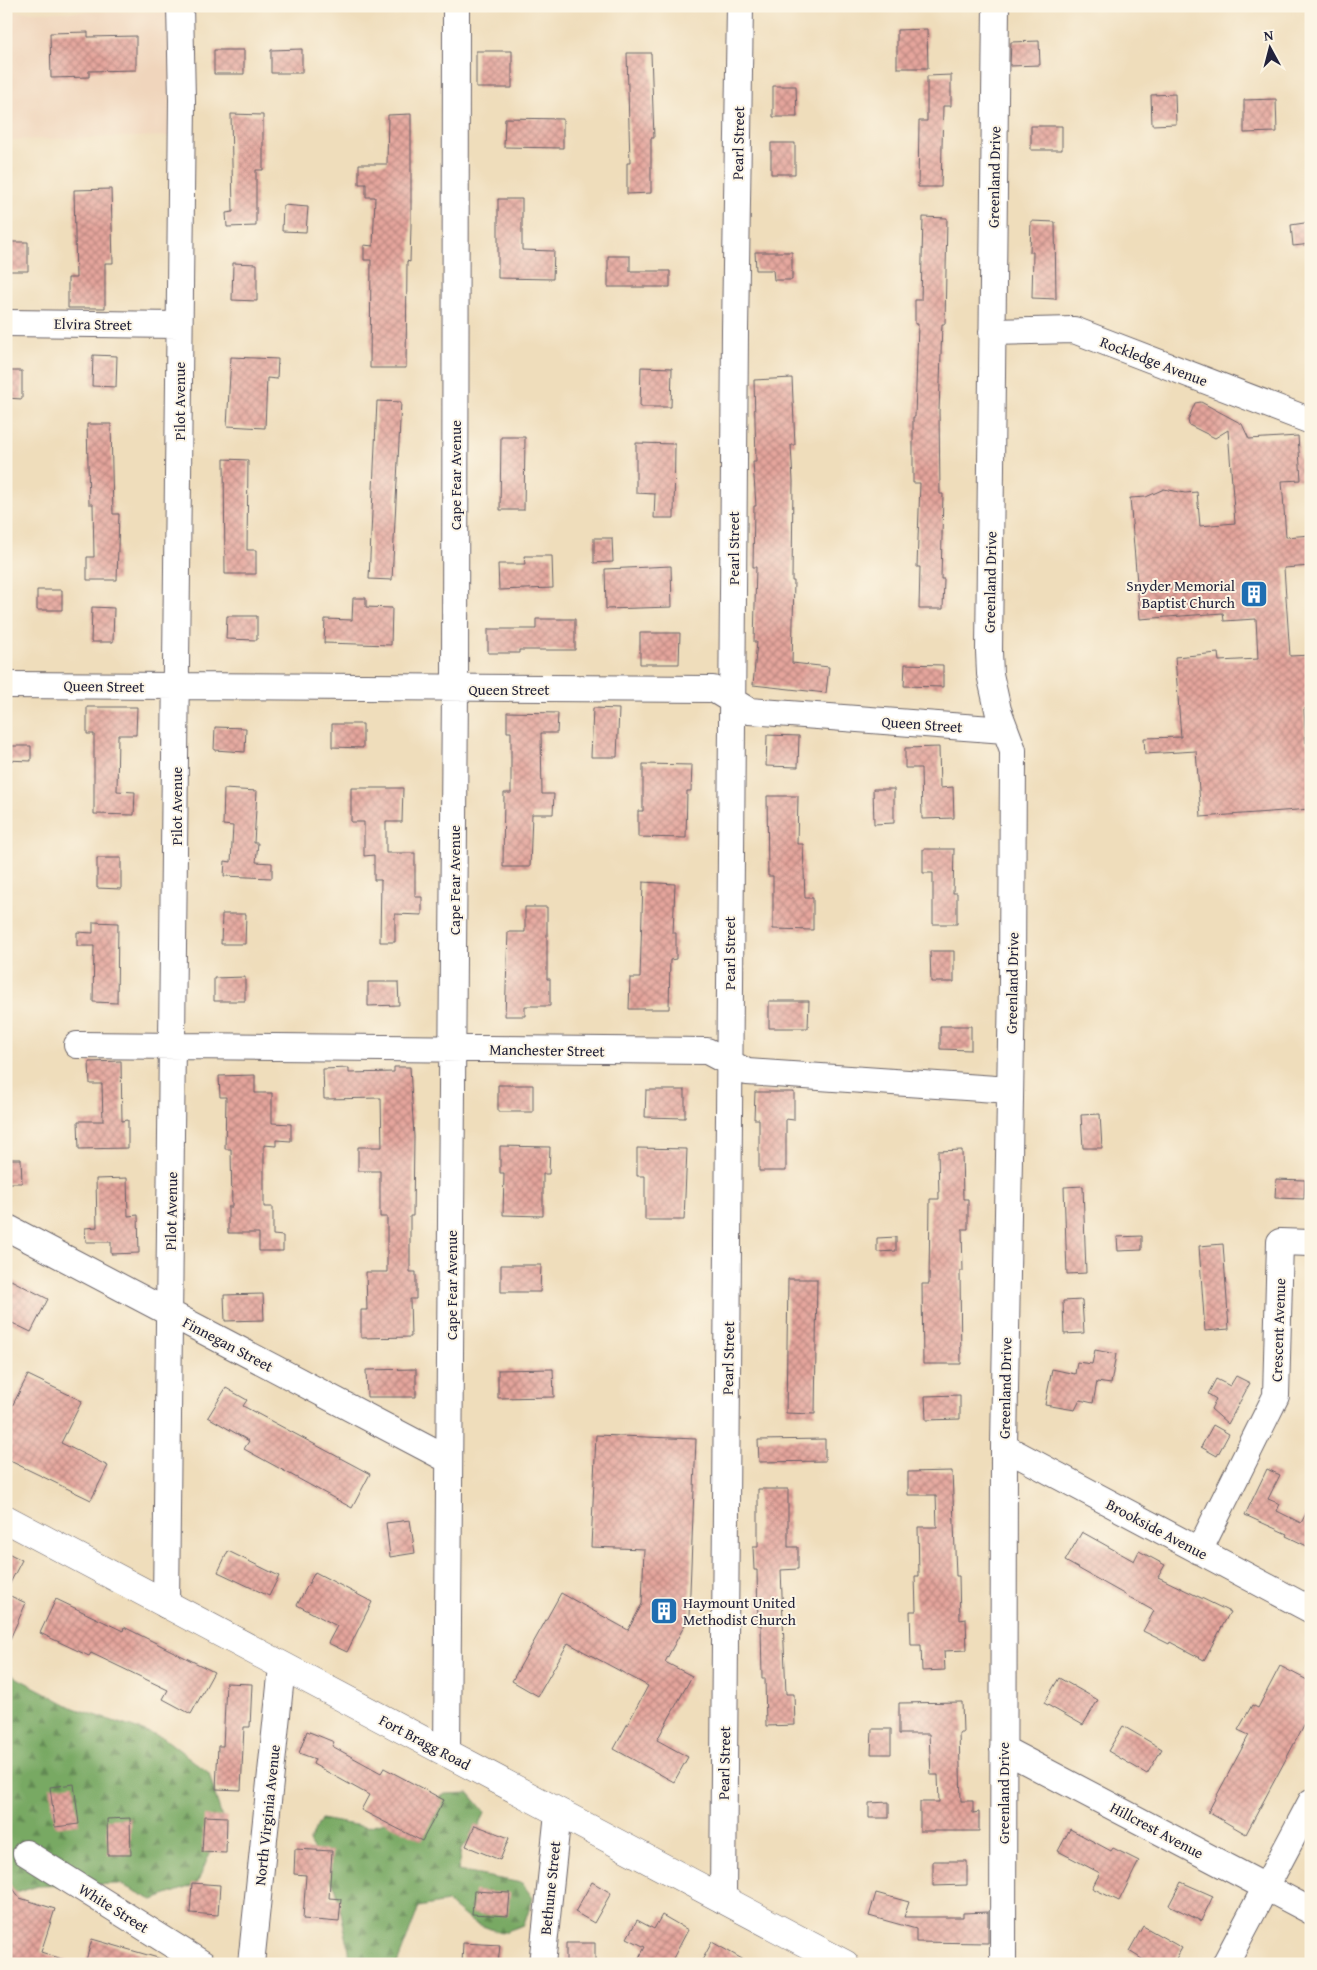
<svg xmlns="http://www.w3.org/2000/svg" width="1317" height="1970" viewBox="0 0 1317 1970" font-family="'Gentium Book Plus',serif">
<style>
.built{fill:#f0d5bc}
.forest{fill:url(#forest-firs);stroke:#4d664f}
.building{fill:url(#building-cross-hatch)}
.lines{fill:none;stroke-linecap:round;stroke-linejoin:round}
.minor-casing{stroke:#6a6368;stroke-width:28}
.major-casing{stroke:#6a6368;stroke-width:29}
.minor{stroke:#fff;stroke-width:26}
.major{stroke:#fff;stroke-width:28}
.labels{text-anchor:middle;dominant-baseline:central;stroke-width:4;stroke-linejoin:round;paint-order:stroke}
.street-label{font-size:15px;fill:#22223b;stroke:#fcf5e5}
.poi-label{font-size:15px;fill:#22223b;stroke:#fcf5e5;text-anchor:end}
</style>
<defs>
<pattern id="forest-firs" width="22" height="20" patternUnits="userSpaceOnUse" patternTransform="scale(1.25)"><rect width="22" height="20" fill="#78a963"/><path d="M5 1l3.5 6h-7zM16 11l3.5 6h-7z" fill="#628953"/></pattern>
<pattern id="building-cross-hatch" width="8" height="8" patternUnits="userSpaceOnUse" patternTransform="scale(1.25)"><rect width="8" height="8" fill="#e5a59c"/><path d="M0 0l8 8M0 8l8-8" fill="none" stroke="#b98680"/></pattern>
</defs>
<rect width="100%" height="100%" fill="#fcf5e5"/>
<filter id="ink" filterUnits="userSpaceOnUse"><feTurbulence type="fractalNoise" baseFrequency=".02" numOctaves="2"/><feDisplacementMap in="SourceGraphic" scale="10" xChannelSelector="R" yChannelSelector="G"/><feConvolveMatrix kernelMatrix="1 2 1 2 8 2 1 2 1" color-interpolation-filters="sRGB"/></filter>
<filter id="wash" filterUnits="userSpaceOnUse"><feTurbulence type="fractalNoise" baseFrequency=".0096" numOctaves="4" result="noise"/><feDisplacementMap in="SourceGraphic" scale="20" xChannelSelector="R" yChannelSelector="G"/><feGaussianBlur stdDeviation="1.12" result="paint"/><feColorMatrix in="noise" values="0 0 0 0 0 0 0 0 0 0 0 0 0 0 0 0 0 1.4 0 .05"/><feComposite in="paint" operator="in"/></filter>
<g filter="url(#wash)">
<rect width="100%" height="100%" fill="#efddbb"/>
<path class="built" d="M6,12H172L170,136L6,140Z"/>
<path class="forest" d="M6,1672L74,1708L164,1738L209,1773L223,1822L197,1884L153,1900L120,1884L38,1886L6,1896Z
M469,1793L485,1812L476,1834L461,1849L458,1871L522,1883L533,1898L524,1925L501,1933L472,1922L447,1902L419,1907L397,1964H349V1950L336,1889L309,1842L321,1819L366,1827L416,1813L445,1794Z"/>
<g id="blocks">
<path class="building" d="M927,29L928,68H897V30Z
M88,32V37L136,36V70L89,71V77L51,78L50,33Z
M1039,41L1040,65L1010,66L1011,42Z
M302,49V73H271V50Z
M214,50H244V74H214Z
M476,51H512V88H476Z
M627,53H651L654,138H651V193L627,194V163H630Z
M951,75V106H943L941,187H918L919,121H927V76Z
M773,86H796L797,117H773Z
M1175,94L1176,124L1152,125L1151,95Z
M1276,99L1277,132L1244,133V100Z
M231,114L263,115V170H256V226L227,227L226,213L233,212Z
M411,114V225L410,262L407,261L406,368H370L371,260H364V245L373,246L375,197H366V184H359V164H387L388,115Z
M505,118L563,119V148L504,147Z
M1031,126H1062V150H1031Z
M771,143H795V174H771Z
M111,189L113,263H105V308H68V278H76L74,190Z
M498,199H522V250L554,251L553,279L498,278Z
M283,205L308,207L306,232L282,231Z
M923,217L947,218L945,324H942L939,412L940,494H943L941,579H944L943,609H919L920,567H917L920,483H913V417H915L918,324H915V300H921Z
M1031,221L1055,222L1056,299L1032,298L1033,252H1030Z
M1311,222V244L1293,246L1291,225Z
M6,242H28V271H6Z
M755,252H792V280H774L773,270H756Z
M608,256H630V271H670V287H608Z
M233,263L257,264V301L232,300Z
M93,355L117,356L116,387L92,386Z
M231,357L278,359L277,379L267,378L265,428L227,426Z
M641,367L672,368L671,407H640Z
M6,371H22V399L6,398Z
M792,378L795,445H791L793,481L792,581H794L792,663L829,667L826,693L753,685L757,642H754L756,567H753L754,506H756L753,462H756L754,380Z
M377,401L401,402L392,580L369,579Z
M1201,402L1242,424L1249,439L1298,436L1301,480L1282,481L1286,537L1311,535V566L1284,568L1290,656L1311,655V708L1304,709L1306,743L1311,742V809L1201,817L1196,751L1145,754L1144,738L1181,737L1175,657L1218,653L1219,661L1258,659L1256,619L1224,621L1223,613L1140,619L1130,498L1146,497L1164,489L1185,493L1197,492L1200,526L1235,523L1228,430L1215,438L1189,425L1188,420L1195,403Z
M87,424H111L113,514H119L117,580H87V557H94L93,504H89Z
M501,437H525L524,510H500Z
M636,443L675,444L674,518H654L655,494L636,493Z
M224,459L248,460L247,550H256V574H225Z
M594,538H612L613,562L594,563Z
M524,556H552L553,588L499,590L498,564H525Z
M671,566L672,607L606,609L605,569Z
M37,590H62V610H37Z
M353,598H366V607L392,608L391,645L324,643L325,619L352,620Z
M92,607L114,608L113,642H91Z
M227,616H257V640L226,639Z
M536,619H575V650H519V653H488V629H536Z
M640,633H680L679,664H640Z
M905,664L943,665V687L904,686Z
M87,707H137L136,735H118L117,791L135,792L134,815L94,814V734H87Z
M593,708L619,709L617,757H591Z
M507,712L558,713L557,733H541L542,794H554L553,814H532L530,867H503L504,793H511V732H507Z
M332,724H363V748L332,747Z
M215,727L246,728L245,752L214,750Z
M767,735L799,736L798,767L766,766Z
M6,746H31V761L6,760Z
M939,747L940,788L953,787L954,818L922,819L921,768H905V748Z
M643,764L692,765L691,791H687L686,838L638,837V811H643Z
M351,788H403L402,822H386V853H415V897H422V915L395,914V942H380L381,880H374V855L364,856V822H351Z
M224,789L257,791L254,843H258L256,862L272,863V878L224,876L225,861L231,862L233,826L223,825Z
M873,789H894V823L874,824Z
M767,796H798L797,844H803L805,898H813V930L773,929V876H768Z
M923,849H954L953,893H957V924H933V873H923Z
M97,858H121V889L97,888Z
M643,882L675,884L673,933H676V959L670,960L669,1009H629L630,978H640Z
M525,907H547V979H550V1006H525V1016H505L508,932H525Z
M222,914H246L245,944H221Z
M93,922L118,923L117,1003L93,1002L94,946H77V932L93,933Z
M930,951H954V982H931Z
M245,977V1001H214V978Z
M368,982H398L399,1005L368,1006Z
M769,1001H809L808,1028H769Z
M940,1026H971V1050L940,1049Z
M121,1061L122,1121L128,1120V1148L79,1149L78,1121H103L102,1084H90L89,1062Z
M394,1067H410L414,1137L413,1216H410V1272H416V1299H410L411,1337L361,1338V1310H367L366,1272H387V1217H380V1171H358V1147H382L381,1098L324,1099L323,1069L349,1068V1073L394,1072Z
M255,1075V1093H272V1123L291,1124V1141L276,1140V1146L264,1145V1207H273V1235L283,1236V1251H259V1233H228V1207H232L231,1149H225L226,1097H220L219,1076Z
M498,1085H533V1112H498Z
M646,1090H685V1118L645,1117Z
M755,1092H794V1120L786,1119V1171H759V1119H754Z
M1100,1114L1102,1148H1083L1081,1115Z
M500,1146L550,1147L549,1174H543V1216L503,1215L504,1173H500Z
M637,1148L687,1149L684,1220H645V1176H637Z
M962,1150L963,1199H968V1229H962L963,1271H960L961,1364H923L922,1284H929L930,1199H939L938,1151Z
M6,1159H21L22,1183H6Z
M127,1178L128,1216L138,1215L139,1253L111,1254V1242H86L85,1228L97,1227L96,1179Z
M1276,1179L1305,1180L1304,1199L1275,1198Z
M1083,1186L1086,1273L1067,1274L1064,1187Z
M1142,1236V1250L1118,1251L1117,1237Z
M896,1237V1251L877,1252V1238Z
M1223,1244L1229,1329L1205,1331L1199,1246Z
M501,1265H541L540,1292H501Z
M788,1279H817L815,1414L786,1413Z
M11,1280L48,1299L31,1332L6,1320L12,1305L6,1302V1290Z
M263,1294L264,1320L225,1321L224,1295Z
M1082,1300L1084,1333L1064,1334L1063,1301Z
M1095,1350L1116,1354L1111,1384L1097,1382L1093,1403L1080,1400L1075,1410L1045,1405L1052,1369L1075,1374L1077,1362L1092,1364Z
M416,1369V1397H367L366,1370Z
M553,1369L554,1397L498,1398V1370Z
M28,1375L82,1401L61,1443L108,1466L91,1500L6,1459V1418Z
M1236,1376L1250,1383L1228,1424L1211,1409L1216,1399L1208,1394L1216,1379L1230,1386Z
M226,1388L247,1400L243,1406L370,1474L352,1508L244,1449L249,1441L208,1417Z
M960,1395V1419L926,1420L925,1396Z
M1213,1425L1229,1434L1217,1456L1201,1447Z
M596,1435L696,1439L689,1617L665,1662L692,1676L657,1740L688,1757L674,1782L614,1749L648,1686L568,1643L538,1696L512,1681L561,1593L628,1630L642,1604L644,1549L591,1547Z
M825,1439V1461L759,1462L758,1440Z
M1267,1469L1280,1475L1268,1499L1280,1504L1277,1511L1301,1523L1311,1504V1548L1286,1536L1287,1534L1245,1515Z
M952,1471L956,1576H959L960,1620L966,1619L967,1650L944,1651L945,1670L922,1671L921,1645H911L910,1611H916L915,1576H919L918,1527H937L936,1495H908V1472Z
M758,1489H788V1547H798V1569L781,1570L786,1694H794L795,1725L766,1726L765,1678H762L761,1625H758L757,1570H754L753,1547H758Z
M410,1520L415,1553L390,1557L386,1523Z
M1082,1532L1134,1561L1139,1551L1165,1565L1158,1577L1230,1612L1204,1660L1170,1642L1169,1644L1143,1631L1154,1611L1065,1561Z
M228,1551L279,1576L269,1596L218,1572Z
M6,1552L22,1560L6,1591Z
M315,1572L372,1602L347,1652L328,1643L337,1626L297,1605Z
M6,1594L26,1603L6,1648Z
M56,1599L123,1631L124,1627L214,1672L191,1714L163,1699L168,1690L91,1653L89,1656L40,1633Z
M1280,1666L1311,1682V1712L1246,1834L1208,1812L1249,1735L1238,1730L1252,1705L1258,1708Z
M1059,1678L1098,1700L1083,1725L1044,1703Z
M226,1683L252,1684L250,1727H244L241,1790L216,1789L218,1746H223Z
M962,1702L963,1733H959L961,1801H973V1813L979,1812V1831H920V1802H939L938,1775H931L929,1734H899V1703Z
M1123,1726L1162,1749L1147,1774L1108,1751Z
M872,1729H891V1754H871Z
M307,1731L334,1742L332,1746L381,1773L384,1768L444,1800L422,1841L361,1810L369,1795L313,1764L315,1759L299,1753Z
M74,1784L79,1824L55,1827L50,1787Z
M889,1802V1818H869V1803Z
M204,1816L227,1817L226,1853L202,1852Z
M130,1818L131,1855H108L107,1819Z
M475,1825L509,1838L500,1860L466,1846Z
M1070,1829L1111,1851L1113,1848L1139,1861L1119,1901L1092,1888L1100,1873L1058,1851Z
M295,1849L332,1851L329,1898L341,1899L339,1922L303,1919L306,1875L294,1874Z
M933,1861H967V1885L933,1886Z
M6,1879L20,1898L55,1909L41,1952L68,1961V1964H6Z
M592,1882L611,1893L594,1923L575,1912Z
M1181,1882L1213,1896L1201,1921L1169,1905Z
M192,1883L220,1885L218,1915L190,1913Z
M474,1891L510,1893L508,1916L472,1914Z
M876,1893L909,1902L904,1917H963V1913L988,1912V1943L916,1942V1929L869,1916Z
M662,1915L688,1930L670,1964H636L645,1947L627,1938L637,1920L654,1929Z
M1143,1926L1182,1948L1173,1964H1150L1129,1951Z
M92,1939L165,1960L164,1964H85Z
M712,1942L751,1964H700Z
M463,1943L500,1945L498,1964H462Z
M566,1943H595V1964H566Z"/>
</g>
</g>
<g filter="url(#ink)">
<use href="#blocks" fill-opacity="0" stroke="#6a6368" stroke-width="1"/>
<g class="lines">
<g class="minor-casing">
<path id="minor" d="M996,6L989,651L990,674L998,710L1013,750L1012,982L1004,1447L1003,1964
M6,323L179,325
M992,332L1074,330L1311,421
M6,685L713,689L749,711L1005,730
M77,1045L707,1051L747,1072L1010,1090
M6,1227L449,1460
M1004,1447L1311,1610
M1199,1551L1276,1396L1280,1242L1311,1243
M166,1605L182,100L180,6
M1003,1749L1311,1911
M447,1754L455,689L456,6
M26,1853L203,1964
M723,1900L735,331L740,6
M251,1964L282,1667
M542,1964L558,1813
M1225,1964L1311,1802"/>
</g>
<g class="major-casing">
<path id="major" d="M6,1519L845,1964"/>
</g>
<use href="#minor" class="minor"/>
<use href="#major" class="major"/>
</g>
</g>
<defs>
<g id="building-square" transform="scale(1.4375)"><rect x="-9" y="-9" width="18" height="18" rx="4" fill="#1f6fb2" stroke="#fcf5e5"/><path d="M-4-6H4V6H1V3H-1V6H-4ZM-2.5-4.3h1.7v1.8h-1.7ZM.8-4.3h1.7v1.8H.8ZM-2.5-1h1.7V.8h-1.7ZM.8-1h1.7V.8H.8Z" fill="#fff"/></g>
</defs>
<g fill-rule="evenodd">
<use href="#building-square" x="1254" y="594"/>
<use href="#building-square" x="664" y="1611"/>
</g>
<g class="labels">
<g class="street-label">
<text transform="translate(738 143) rotate(-89)">Pearl Street</text>
<text transform="translate(994 177) rotate(-89)">Greenland Drive</text>
<text transform="translate(93 324) rotate(1)">Elvira Street</text>
<text transform="translate(1154 361) rotate(21)">Rockledge Avenue</text>
<text transform="translate(179 401) rotate(-90)">Pilot Avenue</text>
<text transform="translate(455 475) rotate(-90)">Cape Fear Avenue</text>
<text transform="translate(733 548) rotate(-90)">Pearl Street</text>
<text transform="translate(990 582) rotate(-89)">Greenland Drive</text>
<text transform="translate(104 686) rotate(1)">Queen Street</text>
<text x="509" y="689">Queen Street</text>
<text transform="translate(922 724) rotate(4)">Queen Street</text>
<text transform="translate(176 806) rotate(-90)">Pilot Avenue</text>
<text transform="translate(454 880) rotate(-90)">Cape Fear Avenue</text>
<text transform="translate(729 953) rotate(-90)">Pearl Street</text>
<text transform="translate(1012 983) rotate(-89)">Greenland Drive</text>
<text transform="translate(547 1050) rotate(1)">Manchester Street</text>
<text transform="translate(171 1211) rotate(-89)">Pilot Avenue</text>
<text transform="translate(451 1285) rotate(-90)">Cape Fear Avenue</text>
<text transform="translate(1278 1330) rotate(-88)">Crescent Avenue</text>
<text transform="translate(228 1344) rotate(28)">Finnegan Street</text>
<text transform="translate(728 1358) rotate(-89)">Pearl Street</text>
<text transform="translate(1005 1388) rotate(-89)">Greenland Drive</text>
<text transform="translate(1157 1529) rotate(28)">Brookside Avenue</text>
<text transform="translate(425 1742) rotate(28)">Fort Bragg Road</text>
<text transform="translate(724 1763) rotate(-89)">Pearl Street</text>
<text transform="translate(1003 1793) rotate(-90)">Greenland Drive</text>
<text transform="translate(267 1815) rotate(-84)">North Virginia Avenue</text>
<text transform="translate(1157 1830) rotate(28)">Hillcrest Avenue</text>
<text transform="translate(550 1888) rotate(-84)">Bethune Street</text>
<text transform="translate(114 1908) rotate(32)">White Street</text>
</g>
<g class="poi-label">
<text x="1235" y="585">Snyder Memorial<tspan x="1235" dy="17">Baptist Church</tspan></text>
<text x="683" y="1602" text-anchor="start">Haymount United<tspan x="683" dy="17">Methodist Church</tspan></text>
</g>
</g>
<rect width="1317" height="1970" fill="none" stroke="#fcf5e5" stroke-width="25"/>
<g transform="translate(1270 48) rotate(353)" stroke="#fcf5e5" stroke-width="4" paint-order="stroke">
<path d="M0-4L9 19L0 12L-9 19Z" fill="#22223b"/>
<text y="-8" font-size="14" font-weight="bold" text-anchor="middle" fill="#22223b">N</text>
</g>
</svg>
